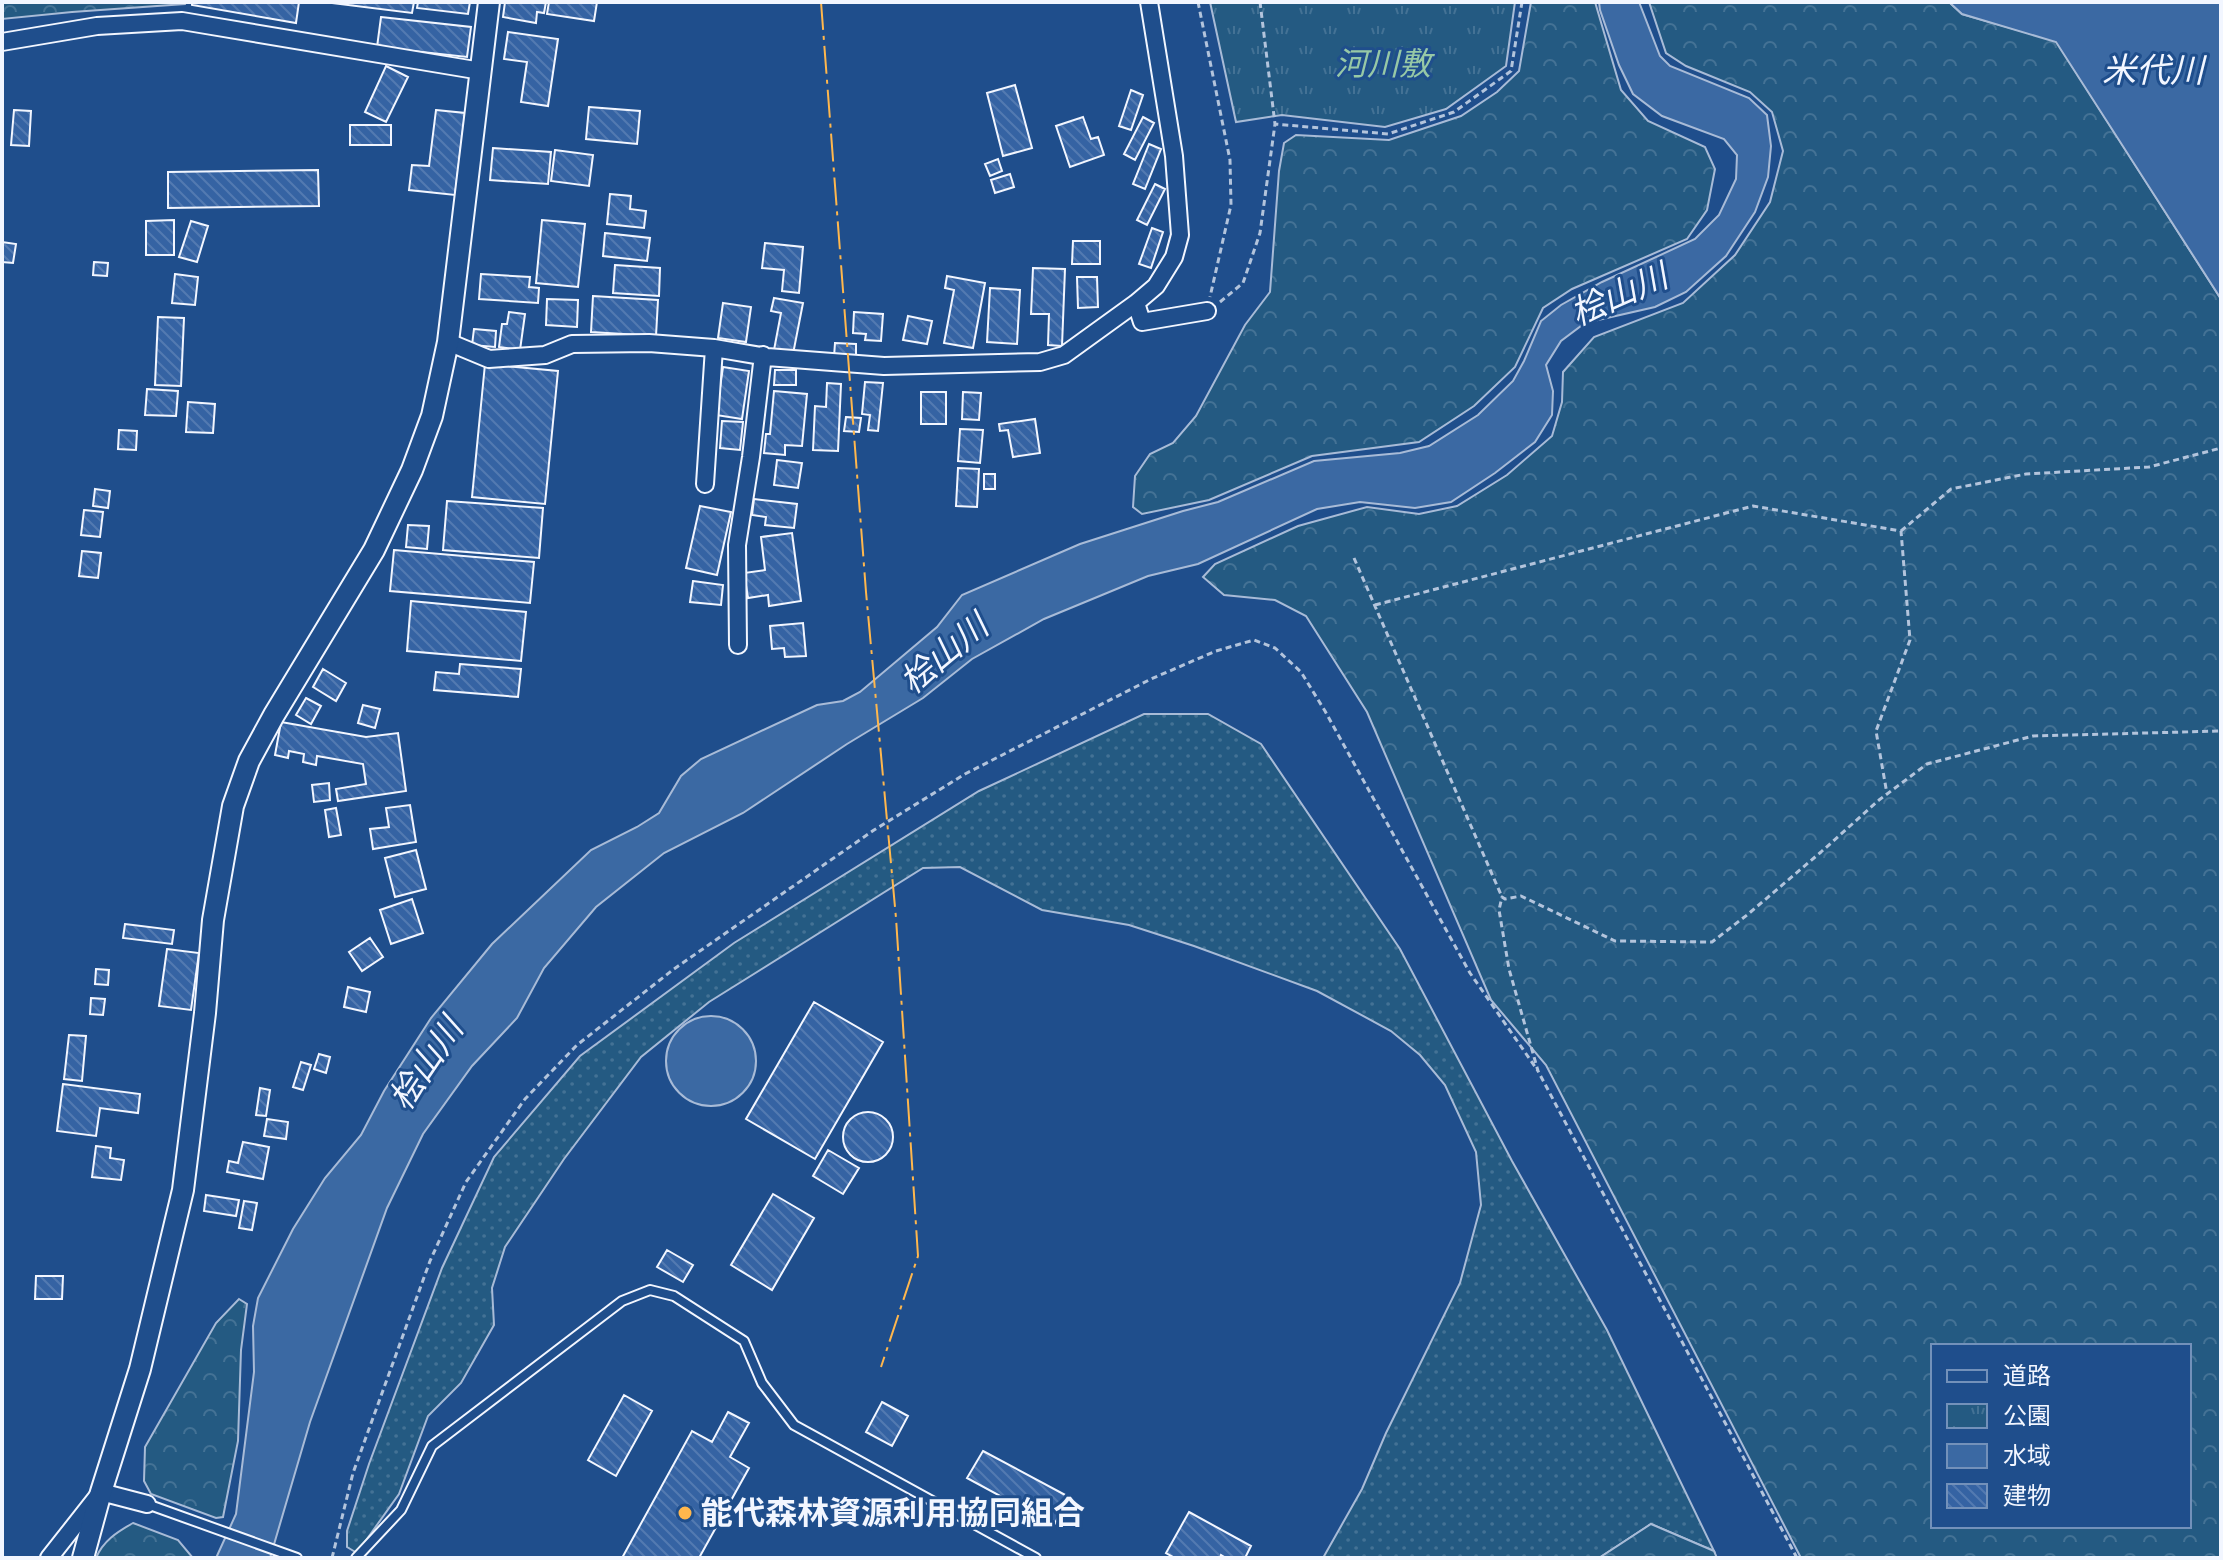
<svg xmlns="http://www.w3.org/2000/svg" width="2223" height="1560" viewBox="0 0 2223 1560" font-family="'Zilla Slab','Noto Sans JP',serif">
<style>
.grass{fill:url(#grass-dots);stroke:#a8bbd7;stroke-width:2}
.forest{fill:url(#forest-crowns);stroke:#a8bbd7;stroke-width:2;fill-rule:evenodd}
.park{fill:url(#park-tufts);stroke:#a8bbd7;stroke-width:2}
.water{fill:#3b69a3;stroke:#a8bbd7;stroke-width:2}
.building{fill:url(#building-back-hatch);stroke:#f2f6ff;stroke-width:2}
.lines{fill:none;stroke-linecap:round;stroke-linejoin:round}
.service-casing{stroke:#f2f6ff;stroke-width:12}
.minor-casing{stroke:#f2f6ff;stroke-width:20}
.tertiary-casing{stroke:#f2f6ff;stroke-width:24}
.path{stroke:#b3c4dc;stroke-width:3;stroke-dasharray:6 4;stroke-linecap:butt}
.service{stroke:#1f4e8c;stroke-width:8}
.minor{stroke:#1f4e8c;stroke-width:16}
.tertiary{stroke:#1f4e8c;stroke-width:20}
.power{stroke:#ffb74d;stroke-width:2;stroke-dasharray:28 6 4 6;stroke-linecap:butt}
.poi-dot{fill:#ffb74d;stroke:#1f4e8c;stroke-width:3}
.labels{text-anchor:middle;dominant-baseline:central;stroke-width:6;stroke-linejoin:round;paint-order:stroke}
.park-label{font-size:32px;font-style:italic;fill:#97c8a6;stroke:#1f4e8c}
.poi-label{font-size:32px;font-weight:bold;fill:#f2f6ff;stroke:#1f4e8c;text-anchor:start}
.water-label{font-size:34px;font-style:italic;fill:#f2f6ff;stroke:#1f4e8c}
</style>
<defs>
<pattern id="grass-dots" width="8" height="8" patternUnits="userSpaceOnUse" patternTransform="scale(2)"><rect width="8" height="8" fill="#245a82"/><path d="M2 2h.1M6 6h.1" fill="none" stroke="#447295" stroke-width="1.8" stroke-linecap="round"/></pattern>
<pattern id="forest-crowns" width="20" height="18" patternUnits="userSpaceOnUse" patternTransform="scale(2)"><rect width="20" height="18" fill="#245a82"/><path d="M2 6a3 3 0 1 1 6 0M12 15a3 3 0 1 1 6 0" fill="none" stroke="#447295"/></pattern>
<pattern id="park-tufts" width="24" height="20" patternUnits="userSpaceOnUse" patternTransform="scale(2)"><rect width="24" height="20" fill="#245a82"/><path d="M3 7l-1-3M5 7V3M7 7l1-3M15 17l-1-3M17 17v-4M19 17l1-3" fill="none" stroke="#447295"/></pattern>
<pattern id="building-back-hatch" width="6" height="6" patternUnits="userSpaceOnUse" patternTransform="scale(2)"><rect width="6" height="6" fill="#3563a3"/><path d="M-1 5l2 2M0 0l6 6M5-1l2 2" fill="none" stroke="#537ab1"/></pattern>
</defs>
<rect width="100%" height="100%" fill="#1f4e8c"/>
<path class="grass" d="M1144,714H1208L1261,744L1400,949L1512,1161L1607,1330L1714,1551L1651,1524L1599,1558H1323L1362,1489L1386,1433L1460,1283L1481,1205L1476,1152L1445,1085L1420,1055L1391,1031L1317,991L1194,946L1129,925L1042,910L960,867L923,868L709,1002L641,1057L564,1159L505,1247L492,1288L494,1325L461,1383L428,1416L399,1494L357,1553L347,1547V1531L369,1464L442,1268L494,1157L580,1056L734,943L979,791Z"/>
<path class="forest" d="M2,2H186L185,4L72,12L2,19Z
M1531,2H1595L1621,90L1648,121L1705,147L1715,169L1707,210L1687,239L1572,289L1543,308L1515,367L1474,406L1419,442L1312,456L1209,500L1142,514L1133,507L1135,476L1150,454L1173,443L1196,416L1245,325L1270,292L1279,171L1284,143L1296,135L1389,140L1461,116L1497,92L1519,71Z
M1649,2H1949L1962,14L2056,41L2221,299V1558H1801L1546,1065L1491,1000L1367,712L1306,616L1275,600L1224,595L1203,577L1215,564L1298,526L1367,507L1419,514L1457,506L1507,475L1552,436L1562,402L1563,372L1594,337L1683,303L1735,255L1770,202L1783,151L1772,112L1750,92L1686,66L1666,53ZM1933,1346H2189V1526H1933Z
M239,1299L247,1304L241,1350L238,1441L223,1517L216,1518L151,1494L144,1481L145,1447L216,1323Z
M133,1523L178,1540L193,1558H96C103,1541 117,1532 133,1523Z
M1651,1524L1714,1551L1717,1558H1599Z"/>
<path class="park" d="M1210,2H1515L1506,66L1446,109L1385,127L1282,115L1236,122Z"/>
<path class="water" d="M1599,2H1639L1660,56L1670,66L1749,98L1767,115L1771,146L1768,177L1755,212L1726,256L1686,292L1655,307L1585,323L1561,341L1546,365L1553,391L1552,415L1535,442L1495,473L1451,502L1415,508L1360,502L1317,509L1198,564L1148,576L1044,619L972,659L923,698L847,744L743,813L664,853L596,907L544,968L517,1018L472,1066L423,1134L387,1208L310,1422L270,1558H216L236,1514L254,1372L253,1326L258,1298L293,1229L325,1178L361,1135L384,1091L431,1018L492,944L591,850L637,827L659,813L681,776L701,759L817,705L843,701L860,692L937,627L962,595L1080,544L1183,511L1218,502L1314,461L1400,453L1429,446L1478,415L1513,381L1524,361L1541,321L1561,305L1602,282L1695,239L1719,215L1736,179L1737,155L1724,139L1662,116L1633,94L1619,65L1600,10Z
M1949,2H2221V299L2056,42L1962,14Z
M666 1061a45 45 0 1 1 90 0a45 45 0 1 1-90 0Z"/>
<path class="building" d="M192,2H299L296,23L192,5Z
M324,2H414L412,13Z
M418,2H470L468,14L417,8Z
M505,2H546L544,13L537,12L536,23L503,17Z
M549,2H597L594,21L547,14Z
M381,17L471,27L467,57L377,47Z
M508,32L558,39L548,106L521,102L527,62L504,59Z
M386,66L408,77L386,122L365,112Z
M1015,85L1032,148L1003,156L987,93Z
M1131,90L1143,95L1131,130L1119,126Z
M589,107L640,111L637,144L586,139Z
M14,110L31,111L29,146L11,145Z
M436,110L465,113L455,195L409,190L412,165L429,166Z
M1083,117L1091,139L1098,137L1104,155L1070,167L1056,126Z
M1143,117L1154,123L1135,160L1124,154Z
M350,125H391V145H350Z
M1149,144L1161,149L1145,189L1133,184Z
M493,148L551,152L548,184L490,180Z
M555,150L593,155L589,186L551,181Z
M998,159L1002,171L990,176L985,164Z
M318,170L319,206L168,208V172Z
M1010,174L1014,187L995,193L991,180Z
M1155,184L1165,189L1147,225L1137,220Z
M610,194L631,196L630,209L646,211L644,228L607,224Z
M174,220V255H146V221Z
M542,220L585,224L578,287L536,283Z
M191,221L208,226L197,262L179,257Z
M1152,228L1163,232L1151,268L1139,264Z
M605,233L650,238L647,261L603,256Z
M1073,241H1100V264H1072Z
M2,242L16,244L13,263L2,262Z
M765,243L803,247L799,293L782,291L784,270L762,268Z
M94,262L108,263L107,276L93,275Z
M615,265L660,268L659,296L613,293Z
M1033,268L1065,269L1062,346L1048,345L1049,314H1031Z
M175,274L198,277L195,305L172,303Z
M481,274L530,277L529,287L539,288L538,303L479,299Z
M947,276L985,283L973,348L944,343L954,290L945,288Z
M1077,277H1097L1098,307L1078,308Z
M990,288L1020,290L1017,344L987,342Z
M593,296L658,300L656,336L591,332Z
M774,298L803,303L793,354L774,350L781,313L771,311Z
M547,299L578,300L577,327L546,325Z
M723,303L751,307L746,342L718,338Z
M509,312L525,314L520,350L499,347L502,324H507Z
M854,312L883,314L881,341L865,340L866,334L853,333Z
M908,316L932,321L927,344L903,340Z
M158,317L184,318L181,386L155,385Z
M474,329L496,331L495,347L472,345Z
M835,343L856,344V357H834Z
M485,364L558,371L545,504L472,497Z
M723,367L749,371L742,419L716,415Z
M775,370H796V385H774Z
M865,382L883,383L878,431L868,430L870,415L862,414Z
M827,383L841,384L838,451L813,450L815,406L826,407Z
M147,389L178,391L176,416L145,415Z
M774,391L807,394L802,446L785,445V455L764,453L766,434H770Z
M921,392H946V424H921Z
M963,392L981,393L979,420L962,419Z
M188,402L215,404L213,433L186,432Z
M846,417L861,418L859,432L844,431Z
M1035,419L1040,453L1013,457L1008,430L1000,431L999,424Z
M722,421L743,422L740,450L720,448Z
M960,429L983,430L980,463L958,461Z
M119,430L137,431L136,450L118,449Z
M777,460L802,463L798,488L774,485Z
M958,468L979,469L977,507L956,506Z
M984,474H995V489H984Z
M95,489L110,491L108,508L93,506Z
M754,499L797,504L794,528L765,525L766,517L752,515Z
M447,501L543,508L539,558L443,550Z
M700,506L731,512L717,575L686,568Z
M84,510L103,512L100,537L81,535Z
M408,525L429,526L427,549L406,547Z
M792,533L801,601L769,606L768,595L748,598L744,573L765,570L761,537Z
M394,550L534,562L530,603L390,591Z
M82,551L101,553L98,578L79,576Z
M693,581L723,585L721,605L690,602Z
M411,601L526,612L521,661L407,651Z
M803,623L806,656L785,657L784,648L772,649L770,626Z
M460,664L521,669L518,697L434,690L436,672L459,674Z
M323,669L346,683L336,701L313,687Z
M306,698L321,706L311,724L296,715Z
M363,705L380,709L375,728L358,723Z
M281,722L366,737L398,733L406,791L338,801L336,789L366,784L363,764L317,756L316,765L303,762L304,754L289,751L288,758L275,755Z
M329,783L330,800L314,802L312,785Z
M410,805L416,842L373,849L370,829L389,827L386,808Z
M336,808L341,835L329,837L325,810Z
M416,850L426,889L395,897L385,858Z
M412,899L423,933L391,944L380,910Z
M125,924L174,930L172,944L123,938Z
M370,938L383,957L362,971L349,952Z
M167,949L199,953L191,1010L159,1006Z
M96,969L109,970L108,985L95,984Z
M348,987L370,992L366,1012L344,1007Z
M91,998L105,999L103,1015L90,1014Z
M814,1002L883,1042L815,1159L746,1119Z
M69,1035L86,1036L82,1081L64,1079Z
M319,1054L330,1057L326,1073L314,1069Z
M301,1062L311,1065L303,1090L293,1087Z
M63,1084L140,1094L138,1113L100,1108L96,1136L57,1131Z
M260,1088L270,1090L266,1116L256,1115Z
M843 1137a25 25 0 1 1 50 0a25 25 0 1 1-50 0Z
M267,1119L288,1122L286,1139L264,1136Z
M243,1142L269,1147L263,1179L227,1172L229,1161L238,1163Z
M96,1146L111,1148L110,1158L124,1160L121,1180L92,1177Z
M828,1150L859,1168L843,1194L813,1176Z
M773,1194L814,1218L772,1290L731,1265Z
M206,1195L239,1200L236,1216L204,1211Z
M244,1201L257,1203L252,1230L239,1228Z
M667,1250L693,1265L683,1282L657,1267Z
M36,1276H63L62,1299H35Z
M624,1395L652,1411L616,1476L588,1460Z
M882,1402L908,1416L892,1446L866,1432Z
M728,1412L749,1423L730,1457L749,1468L699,1558H622L692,1431L712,1442Z
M983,1451L1069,1497L1054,1525L967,1478Z
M1189,1512L1251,1546L1245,1558H1226L1221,1555L1220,1558H1175L1166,1553Z"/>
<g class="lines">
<g class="service-casing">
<path id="service" d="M147,1504L297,1558
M356,1558L401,1510L432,1446L622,1301L650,1290L674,1296L744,1341L762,1383L794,1425L1036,1558"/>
</g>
<g class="minor-casing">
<path id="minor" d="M2,42L97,26L182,21L481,71
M1136,303L1142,322L1207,311
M448,342L489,359L545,355L572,344L649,343L714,348L767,357L884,366L1040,362L1064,355L1136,303L1156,286L1174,257L1180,235L1174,156L1149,2
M705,484L714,348
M738,645L737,545L751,457L763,355
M49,1558L101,1492L147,1504"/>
</g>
<g class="tertiary-casing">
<path id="tertiary" d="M83,1558L101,1492L140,1369L183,1190L205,1013L213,920L233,806L249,761L274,715L374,550L412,470L432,416L448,342L489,2"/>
</g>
<path class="path" d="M1198,2L1230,160L1231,205L1210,297
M1260,2L1275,124
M1220,302L1243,283L1260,233L1275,124L1388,134L1454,112L1511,71L1522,2
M1901,531L1951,489L2026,474L2149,467L2221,448
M1354,558L1502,897
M1375,605L1753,506L1901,531L1910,640L1876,731L1887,794
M332,1558L353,1473L430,1261L466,1182L525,1099L577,1045L674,969L874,830L965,774L1151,679L1216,651L1254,640L1275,648L1301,672L1325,711L1470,973L1538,1071
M1797,1558L1538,1071L1509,969L1499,910L1502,897L1505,899L1521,896L1615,941L1712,942L1747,915L1821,852L1879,800L1927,764L2033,736L2221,731"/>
<use href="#service" class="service"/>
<use href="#minor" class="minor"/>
<use href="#tertiary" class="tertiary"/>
<path class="power" d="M821,2L866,592L896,918L918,1256L881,1367"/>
</g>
<circle class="poi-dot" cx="685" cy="1513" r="8"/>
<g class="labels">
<g class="park-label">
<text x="1383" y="64">河川敷</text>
</g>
<g class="poi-label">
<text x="701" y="1513">能代森林資源利用協同組合</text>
</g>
<g class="water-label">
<text x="2153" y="70">米代川</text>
<text transform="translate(1619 295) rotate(-24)">桧山川</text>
<text transform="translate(944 654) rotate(-40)">桧山川</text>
<text transform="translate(426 1064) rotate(-56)">桧山川</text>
</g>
</g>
<rect width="2223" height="1560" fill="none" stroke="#f2f6ff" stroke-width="8"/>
<rect x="1931" y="1344" width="260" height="184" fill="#1f4e8c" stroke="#7391ba" stroke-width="2"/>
<rect x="1947" y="1370" width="40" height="12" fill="#1f4e8c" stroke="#7391ba" stroke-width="2"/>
<text x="2003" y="1384" font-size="24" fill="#f2f6ff">道路</text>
<rect x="1947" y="1404" width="40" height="24" fill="url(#park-tufts)" stroke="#7391ba" stroke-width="2"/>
<text x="2003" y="1424" font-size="24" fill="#f2f6ff">公園</text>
<rect x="1947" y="1444" width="40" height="24" fill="#3b69a3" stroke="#7391ba" stroke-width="2"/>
<text x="2003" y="1464" font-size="24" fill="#f2f6ff">水域</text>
<rect x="1947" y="1484" width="40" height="24" fill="url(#building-back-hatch)" stroke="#7391ba" stroke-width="2"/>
<text x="2003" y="1504" font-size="24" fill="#f2f6ff">建物</text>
</svg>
